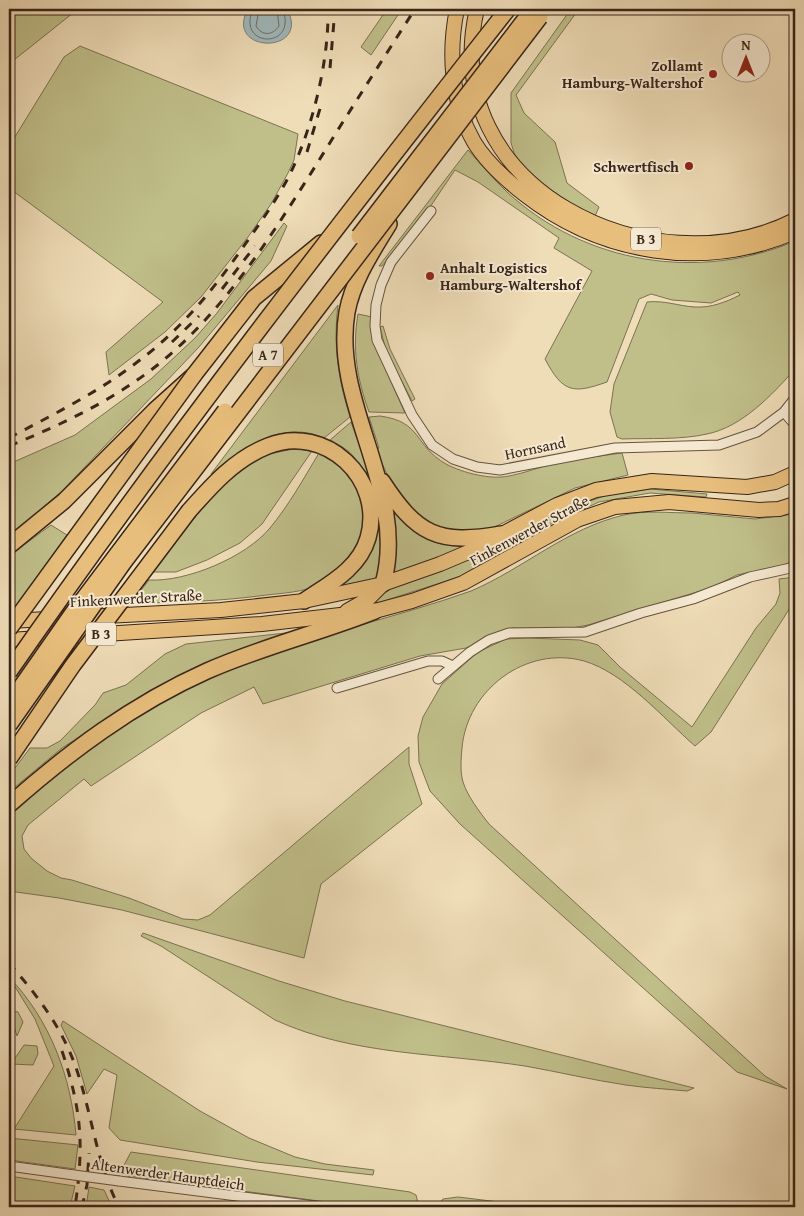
<svg xmlns="http://www.w3.org/2000/svg" width="804" height="1216" viewBox="0 0 804 1216" font-family="'Gentium Book Plus',serif">
<style>
.green{fill:#c0bf8a;stroke:#7c7252}
.water{fill:#a0b8bb;stroke:#767d7a}
.lines{fill:none;stroke-linecap:round;stroke-linejoin:round}
.shore{stroke:#6c6e6a;stroke-width:1}
.street-casing{stroke:#665341;stroke-width:11}
.primary-casing{stroke:#382519;stroke-width:16}
.highway-casing{stroke:#382519;stroke-width:18}
.street{stroke:#f5e9d1;stroke-width:9}
.primary{stroke:#e8be7c;stroke-width:14}
.highway{stroke:#e8be7c;stroke-width:15}
.rail{stroke:#382519;stroke-width:3;stroke-dasharray:9 9;stroke-linecap:butt}
.street-bridge-casing{stroke:#665341;stroke-width:11;stroke-linecap:butt}
.highway-bridge-casing{stroke:#382519;stroke-width:18;stroke-linecap:butt}
.street-bridge{stroke:#f5e9d1;stroke-width:9}
.highway-bridge{stroke:#e8be7c;stroke-width:15}
.poi-dot{fill:#8f2418;stroke:#f5e9d1;stroke-width:2}
.labels{text-anchor:middle;dominant-baseline:central;stroke-width:4;stroke-linejoin:round;paint-order:stroke}
.shield{fill:#f5e9d1;stroke:#716050;stroke-width:1}
.shield-label{font-size:14px;font-weight:bold;fill:#382519}
.poi-label{font-size:15px;font-weight:bold;fill:#382519;stroke:#f5e9d1;text-anchor:end}
.street-label{font-size:15px;fill:#382519;stroke:#f5e9d1}
</style>
<rect width="100%" height="100%" fill="#efddb8"/>
<filter id="stains"><feTurbulence type="fractalNoise" baseFrequency=".004" numOctaves="4"/><feColorMatrix values="0 0 0 0 .2 0 0 0 0 .09 0 0 0 0 .02 0 0 0 .5 -.17"/></filter>
<radialGradient id="worn" r=".72"><stop offset=".6" stop-color="#630" stop-opacity="0"/><stop offset="1" stop-color="#630" stop-opacity=".3"/></radialGradient>
<path class="green" d="M9,9H78L9,64Z
M387,9H402L371,55L361,47Z
M571,9H579L516,95L524,113L555,142L567,183L599,207L595,216L581,211L551,192L517,162L511,143V93Z
M80,46L298,134L294,160L288,173L271,204L248,237L201,297L165,332L109,375L106,352L163,302L9,188V142L13,140L64,57Z
M468,150C481,164 493,179 507,192C585,264 699,282 795,241V369C772,395 742,427 707,434C681,440 648,438 622,439L617,437L610,412L614,384L647,302C664,300 678,306 695,307C711,308 726,302 740,295L738,292L711,303L672,300L651,294L639,299L607,382C573,394 563,393 545,359L592,271L554,248L559,238L478,182L455,170L426,213L382,266H379Z
M284,223L287,226L271,261L199,347L62,491L9,537V464L75,435L151,379L195,338L217,313Z
M338,305C333,345 338,378 350,417L324,438C282,419 242,448 211,474Z
M358,314L372,317L374,344L405,413L369,412C357,379 352,348 358,314Z
M383,326L390,349L415,399L412,401L386,351L380,327Z
M380,416C423,422 413,445 446,464C463,473 491,480 509,476C526,473 541,466 558,463C579,458 601,456 622,453L628,475L575,488L480,534L429,528L395,492L376,450L379,448L369,417Z
M351,422C367,465 398,538 375,581L332,591L366,557L360,468C355,453 343,447 330,440Z
M293,449L312,451L262,524L240,543L207,560L176,572H152C182,536 225,468 270,454C277,452 285,451 293,449Z
M319,453C346,464 359,481 364,509C369,538 355,557 334,573C329,577 324,582 319,585C303,592 284,593 267,595C222,601 176,603 131,603L149,580C187,582 246,557 270,528C289,505 304,478 319,453Z
M650,489L707,494L706,497L650,493L599,502L549,525L459,577L371,605L385,589L479,555L564,510L607,495Z
M389,506C415,537 430,546 470,547L391,576Z
M692,513L755,519L795,514V560L781,566L737,575L710,588L588,625L567,629L512,628L466,648L420,656L263,704L254,687L201,713L91,786L84,779L28,825L22,836L24,849L31,858L47,871L61,878L72,880L129,898L183,919L198,920L210,915L409,747V764L422,804L321,884L304,958L122,910L59,898L9,891V816C74,756 148,700 232,667C309,636 392,619 471,591C523,569 567,528 624,515C645,510 671,513 692,513Z
M51,525L67,535L13,610H9V556Z
M795,577V600L711,732L695,746C663,718 625,673 584,661C526,645 467,690 462,748C461,760 460,771 463,782C468,797 479,811 489,824L765,1076L787,1089L737,1072L460,824L430,791L419,762L418,736L423,717L442,684L478,652L506,639L527,638L580,640L598,645L620,667L692,727L756,628L776,604L780,593L779,579Z
M295,632L123,709L62,748L9,792V776L30,748H47L60,741L95,705L103,693L126,685L165,654L186,644Z
M143,933L279,981L345,1001L694,1088L687,1091C667,1089 646,1088 626,1085C592,1080 559,1072 525,1066C441,1053 354,1056 275,1020L161,946L141,936Z
M9,977C50,1020 71,1076 76,1135L14,1129L54,1066L35,1019Z
M9,1010L18,1012L23,1022L17,1036Z
M63,1021L200,1111L249,1138L295,1157L325,1164L374,1170L373,1175L257,1162L120,1140L109,1128L117,1075L104,1069L87,1094L76,1056L61,1025Z
M24,1045L37,1046L38,1054L33,1065L11,1064Z
M9,1138L78,1145L75,1169L9,1160Z
M131,1152L410,1192L416,1195L418,1203L414,1207H365L127,1176L123,1167Z
M9,1176L75,1186L70,1207H18L19,1204L9,1202Z
M89,1187L104,1190L112,1207H86Z
M458,1197L540,1207H430L429,1204L436,1206L443,1199Z"/>
<path class="water" d="M248,9H287C312,55 223,54 248,9Z"/>
<g class="lines">
<path class="shore" d="M252,9C252,14 249,19 250,24C252,44 283,44 285,24C286,19 284,14 283,9
M259,9L256,26C262,36 272,36 279,26L277,9"/>
<g class="street-casing">
<path id="street" d="M431,211L391,262L381,285L376,305L375,326L377,340L412,415L432,445L453,459L477,467L500,470L615,448L719,445L757,432L784,412L795,398
M784,412L795,425
M438,679L470,652L489,640L509,633L585,632L641,613L693,599L750,577L795,567
M337,688L428,661H442L453,666
M9,1166L74,1175
M119,1181L323,1207"/>
</g>
<g class="primary-casing">
<path id="primary" d="M457,9C448,53 451,102 474,142C486,162 505,179 524,194C602,255 703,271 795,232
M477,9C435,187 651,293 795,220
M347,611L368,599L383,584
M9,621L221,610L304,601L383,584L440,564L466,553L557,505L596,490L652,481L747,487L775,482L795,473
M9,640L262,624L375,611L412,601L463,583L577,520L615,507L669,502L759,510L779,509L795,504"/>
</g>
<g class="highway-casing">
<path id="highway" d="M382,481C417,535 438,545 501,534
M189,511C212,485 235,459 268,446C325,423 385,479 368,538C359,569 329,584 304,601
M9,546L64,501L155,410L194,375L254,298L321,243
M383,584C409,491 331,405 347,312C353,280 372,252 389,224
M9,805C69,752 133,704 207,671C261,647 319,633 375,611"/>
</g>
<use href="#street" class="street"/>
<use href="#primary" class="primary"/>
<use href="#highway" class="highway"/>
<path class="rail" d="M330,68L335,9
M307,152L322,102
M222,289L255,246
M172,342L199,316
M9,438C52,415 97,393 136,363C177,333 209,295 239,253C257,227 276,202 290,174C313,127 329,60 328,9
M9,446C63,424 114,400 160,363C227,308 273,233 318,162C350,110 383,59 415,9
M9,963C36,994 61,1026 75,1065C92,1112 96,1163 119,1207
M62,1051C82,1112 84,1145 75,1207
M82,1207L87,1185L89,1153"/>
<g class="street-bridge-casing">
<path id="street-bridge" d="M74,1175L119,1181"/>
</g>
<g class="highway-bridge-casing">
<path id="highway-bridge" d="M359,236L533,9
M9,629L194,375
M9,672C167,445 337,226 508,9
M9,704L72,614L225,411
M9,725L124,562L540,17
M9,759L73,665L189,511"/>
</g>
<use href="#street-bridge" class="street-bridge"/>
<use href="#highway-bridge" class="highway-bridge"/>
</g>
<g class="poi-dot">
<circle cx="713" cy="74" r="5"/>
<circle cx="689" cy="166" r="5"/>
<circle cx="430" cy="276" r="5"/>
</g>
<g class="labels">
<g class="shield">
<rect x="631" y="227.5" width="30" height="23" rx="4"/>
<rect x="253" y="343.5" width="30" height="23" rx="4"/>
<rect x="86" y="622.5" width="30" height="23" rx="4"/>
</g>
<g class="shield-label">
<text x="646" y="239">B 3</text>
<text x="268" y="355">A 7</text>
<text x="101" y="634">B 3</text>
</g>
<g class="poi-label">
<text x="703" y="65">Zollamt<tspan x="703" dy="17">Hamburg-Waltershof</tspan></text>
<text x="679" y="166">Schwertfisch</text>
<text x="440" y="267" text-anchor="start">Anhalt Logistics<tspan x="440" dy="17">Hamburg-Waltershof</tspan></text>
</g>
<g class="street-label">
<text transform="translate(535 448) rotate(-12)">Hornsand</text>
<text transform="translate(529 530) rotate(-28)">Finkenwerder Straße</text>
<text transform="translate(136 598) rotate(-3)">Finkenwerder Straße</text>
<text transform="translate(168 1174) rotate(8)">Altenwerder Hauptdeich</text>
</g>
</g>
<rect width="804" height="1216" fill="none" stroke="#efddb8" stroke-width="30"/>
<rect x="10" y="10" width="784" height="1196" fill="none" stroke="#382519" stroke-width="2.5"/>
<rect x="15" y="15" width="774" height="1186" fill="none" stroke="#382519"/>
<g transform="translate(746 58)"><circle r="24" fill="#f5e9d1" stroke="#a99b87"/>
<path d="M0-4L9 19L0 12L-9 19Z" fill="#8f2418"/>
<text y="-8" font-size="14" font-weight="bold" text-anchor="middle" fill="#382519">N</text>
</g>
<rect width="100%" height="100%" filter="url(#stains)"/>
<rect width="100%" height="100%" fill="url(#worn)"/>
</svg>
